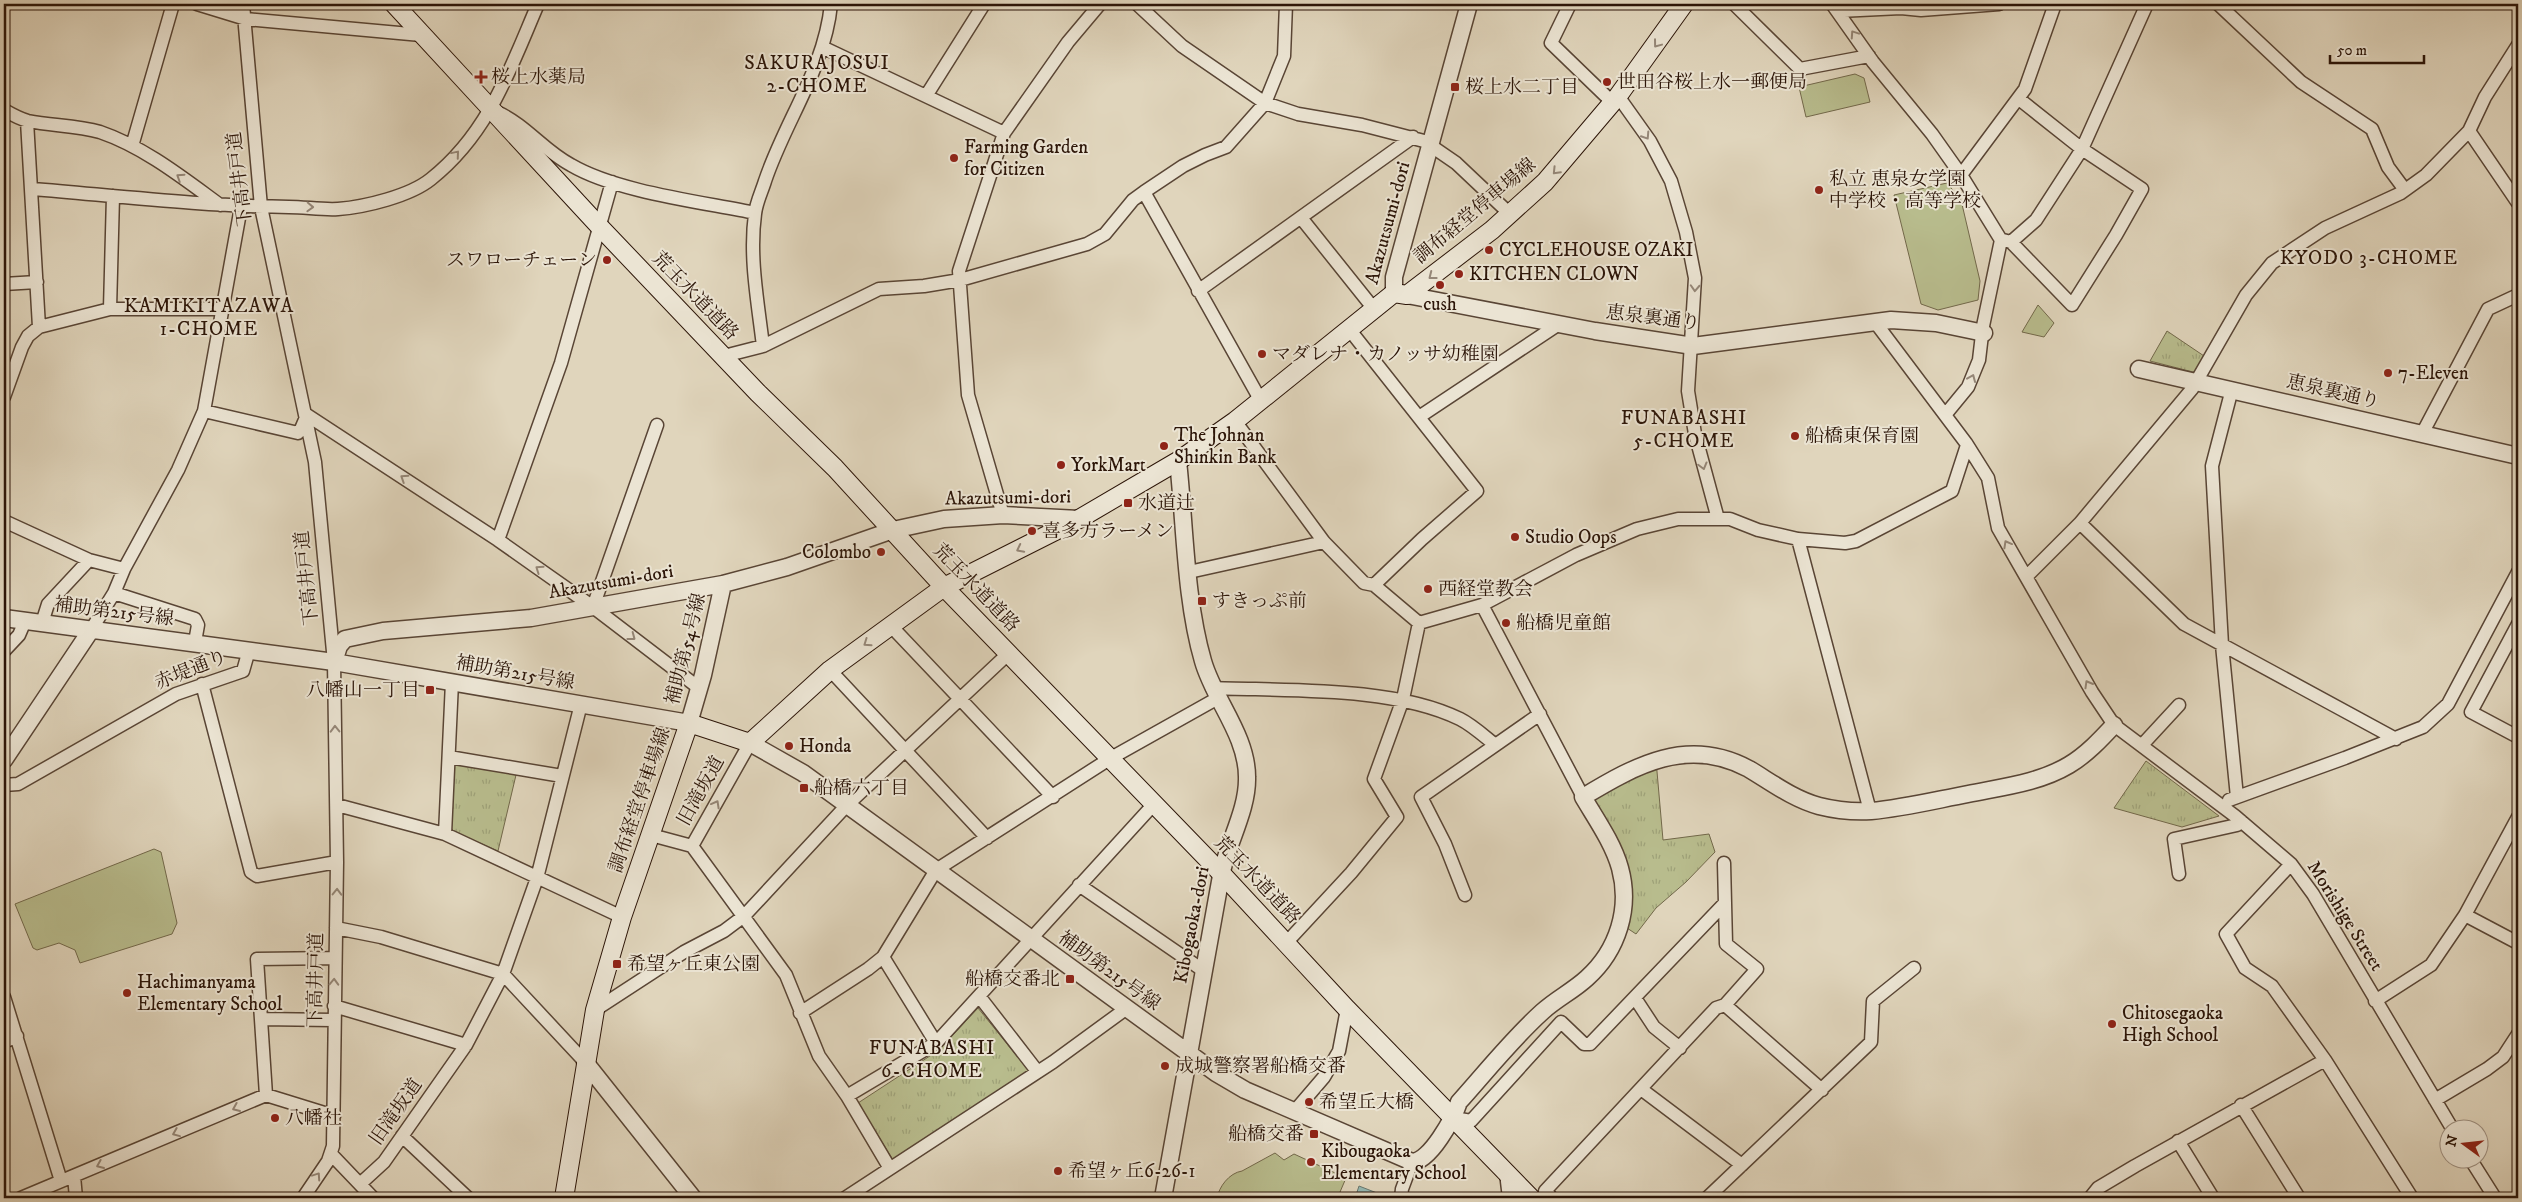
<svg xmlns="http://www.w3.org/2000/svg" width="2522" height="1202" viewBox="0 0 2522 1202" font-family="'IM FELL DW Pica','Noto Serif JP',serif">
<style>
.grass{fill:#b8bc8d;stroke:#72684a}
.park{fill:url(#park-tufts);stroke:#72684a}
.water{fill:#94b8b2;stroke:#6a776e}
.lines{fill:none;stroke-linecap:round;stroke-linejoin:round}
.minor-casing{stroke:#594535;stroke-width:15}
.tertiary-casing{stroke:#594535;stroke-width:19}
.secondary-casing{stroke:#2c1508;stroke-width:20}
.minor{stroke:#ebe4d3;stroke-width:12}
.tertiary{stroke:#ebe4d3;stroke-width:16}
.secondary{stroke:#ebe4d3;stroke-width:18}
.oneway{stroke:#958778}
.poi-dot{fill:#8f2418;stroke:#ebe4d3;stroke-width:2}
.labels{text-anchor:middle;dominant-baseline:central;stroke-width:4;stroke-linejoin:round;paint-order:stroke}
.poi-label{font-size:19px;fill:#2c1508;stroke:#ebe4d3;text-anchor:start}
.street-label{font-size:19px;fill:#2c1508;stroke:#ebe4d3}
.neighbourhood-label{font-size:20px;letter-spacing:1px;fill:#2c1508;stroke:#ebe4d3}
</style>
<defs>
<pattern id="park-tufts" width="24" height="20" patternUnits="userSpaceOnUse" patternTransform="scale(1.25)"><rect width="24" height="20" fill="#b8bc8d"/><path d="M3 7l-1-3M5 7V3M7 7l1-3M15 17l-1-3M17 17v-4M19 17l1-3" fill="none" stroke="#9ea178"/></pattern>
</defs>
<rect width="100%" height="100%" fill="#e0d5bc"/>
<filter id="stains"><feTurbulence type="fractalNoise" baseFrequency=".004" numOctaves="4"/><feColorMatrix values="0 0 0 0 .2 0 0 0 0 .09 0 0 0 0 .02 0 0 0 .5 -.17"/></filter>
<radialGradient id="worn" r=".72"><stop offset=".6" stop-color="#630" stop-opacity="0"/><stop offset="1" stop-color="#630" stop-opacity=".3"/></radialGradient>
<path class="grass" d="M1855,74L1864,78L1870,102L1806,117L1799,87Z
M1947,183L1961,200L1980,281L1978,300L1938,310L1921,304L1894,195Z
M2038,305L2054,323L2044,337L2022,332Z
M154,849L161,852L177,923L172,934L80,963L75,950L59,943L37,950L33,948L15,904Z
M1275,1153L1284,1160L1294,1154L1346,1178L1340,1192L1343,1193L1341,1198H1217C1219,1187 1229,1173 1242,1171Z"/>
<path class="park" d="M2167,331L2207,358L2201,369L2193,372L2150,361Z
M1656,760L1663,840L1709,834L1715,852L1686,882L1656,908L1636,934L1624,926L1627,900L1586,798Z
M2146,761L2219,816L2182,827L2114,808Z
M458,763L516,775L498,851L455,832L449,826L453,767Z
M978,1008L1029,1071L893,1160L858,1103L939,1050Z"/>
<path class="water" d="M1359,1186L1377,1193L1375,1198H1355Z"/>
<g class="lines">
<g class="minor-casing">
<path id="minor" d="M197,4L246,19L421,35
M243,4L261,207L315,462L334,662L337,862L333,1146L328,1161L303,1198
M1137,4L1182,46L1265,103L1298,114L1362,125L1424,141L1456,163L1510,214
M1570,4L1551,43L1612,102
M1734,4L1800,69L1869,56
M1832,4L1873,62L1932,134L1961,175L2001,240L1983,326L1979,360L1968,387L1945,415
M2218,4L2301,82L2372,129L2388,167L2405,190
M1839,11L1901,8L1921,10L1999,4
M822,47L1004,133
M926,96L984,4
M1618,96L1650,141L1671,181L1686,232L1695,278L1688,391L1695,434L1718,519
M4,110C11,114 20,119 28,121C52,126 76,125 100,132C144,147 183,178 220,205
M497,112C527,126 544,151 571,165C617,192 702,202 755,213
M27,121L39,327
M2469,131L2518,203
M132,146L173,4
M1961,175L2025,89L2055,4
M33,189C118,196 203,206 289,207C305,207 322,210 338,209C365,207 410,196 431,179C489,133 510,69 538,4
M1144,192L1261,401
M1302,219L1374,309
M2003,240L2011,242L2036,220L2082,149L2147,4
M2011,242L2072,305L2116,235L2142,189L2082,149L2019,99
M4,284L37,282
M1198,291L1413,137
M110,309L113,196
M1875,322L1966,443L1988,478L1998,528L2092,692L2114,725L2235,816L2291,864L2313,894L2453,1130
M1349,329L1477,491L1422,539L1374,585
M763,346C758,303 749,257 755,214C756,203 762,191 765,181C785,121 825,68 831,4
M724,356L763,346L879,289L924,286L960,280L1087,244L1105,234L1133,200L1144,192L1183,166L1205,155L1226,147L1265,103L1284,56L1286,4
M2232,389L2212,466L2222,645L2237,797
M4,397L22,347L28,336L39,327L110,309H222
M204,411L298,433L301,429L307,415L498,540L593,607L699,688
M1419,417L1559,324
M1235,421L1324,542L1364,583L1374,585L1419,623
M2422,434L2488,309L2518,295
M1003,515L968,395L959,271L1004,133L1068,42L1100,4
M4,521L89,560L124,569
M2080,523L2184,624L2396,739
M1798,539L1870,811
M498,540L561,363L612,182
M1189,572L1324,542
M2026,577L2080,523L2192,389L2246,295L2272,263L2325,228L2401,193L2426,175L2469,131L2485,97L2518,45
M114,593L195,619L198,625L195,642
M1482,605L1583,797
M593,607L657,425
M42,623L48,604L89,560
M1419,623L1482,605L1576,555L1637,529L1678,519H1730L1758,530L1798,539L1845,543L1856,541L1952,491L1967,445
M2518,624L2471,712L2518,737
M891,626L1053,797
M91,630L114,593L124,569L178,470L204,411L241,207
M4,651L19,635L25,621
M830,670L987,838
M202,684L251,872L257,876L337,862
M1212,688C1287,691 1393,686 1460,719C1472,725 1484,736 1494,744
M2143,744L2179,705
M449,757L562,776
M4,785L18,784L176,694L243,671L249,650
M2229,800L2345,758L2423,727L2448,704L2518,572
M337,805L445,834L622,917
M445,834L452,682
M651,835L692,846
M692,846L786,975L819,1056L847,1096L889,1167
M692,846L750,743
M2291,864L2226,934L2245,968L2272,986L2325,1060L2412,1198
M2179,874L2174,839L2237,825L2241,821
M1079,885L1204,971
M1465,895L1445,844L1421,797L1540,714
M2465,915L2518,943
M336,928L381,937L503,974L585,1062
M1287,942L1351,873L1397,817L1374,779L1403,699L1419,623
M883,957L936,1043
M979,996L1037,1071
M4,997L61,1181
M1635,998L1654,1027L1680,1048
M2375,1001L2431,965L2465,915L2518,817
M1725,1005L1822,1090
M334,1006L466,1045
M595,1010L684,952L724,931L744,916L847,805L1009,653
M800,1013L868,969L883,957L936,870L1111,758L1218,698
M261,1019L333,1020
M4,1042L17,1036
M1641,1089L1742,1165
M266,1095L257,959L335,958
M847,1096L936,1043L1154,804
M2435,1100L2487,1069L2503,1057L2518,1034
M2241,1105L2299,1198
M1294,1112L1324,1077L1339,1051L1347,1009
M1454,1118L1471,1121L1561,1022L1584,1044H1590L1725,903
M402,1136L468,1198
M2178,1141L2213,1198
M331,1154L373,1198
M2471,1160L2495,1198
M1506,1173L1509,1198
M74,1176L76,1198
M360,1184L384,1162L466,1045L503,974L537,878L581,704
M21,1198L266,1095L334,1116
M845,1198L1053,1062L1127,1008
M1401,1198L1402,1189L1412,1162
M1552,1198L1545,1191L1716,1008L1725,1005L1757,969L1726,944L1724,863
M1707,1198L1871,1042L1873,1001L1914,968
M2090,1198L2098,1188L2135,1166L2325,1060"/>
</g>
<g class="tertiary-casing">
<path id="tertiary" d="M1394,293V277L1469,4
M1407,295L1595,331L1693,346L1891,320L1936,323L1984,333
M2139,369L2518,456
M4,618L334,662L689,723L703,675L723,584
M334,662L339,646L345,639L383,631L531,618L723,584L787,567L893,530L944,519L1003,515L1079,519
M750,743L803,773L1216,1073L1245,1090L1412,1162C1430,1162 1454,1117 1459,1102C1486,1072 1512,1039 1542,1012C1556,999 1573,991 1587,978C1618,950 1631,908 1620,868C1613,843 1596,819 1583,797C1636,765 1688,736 1749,769C1771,782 1793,799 1819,806C1835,810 1854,812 1871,811C1904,808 1936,800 1968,794C2002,787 2039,783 2069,765C2086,755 2101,739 2114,725
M4,760L91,630
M585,1062L693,1198
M1163,1198C1183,1091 1201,983 1221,876C1227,844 1248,810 1247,777C1247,735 1214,700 1203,661C1185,599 1185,525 1178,461"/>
</g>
<g class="secondary-casing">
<path id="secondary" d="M394,4L599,226L758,393L835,468L944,587L1221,873L1347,1009L1531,1198
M564,1198L595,1010L622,917L689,723L750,743L830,670L944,587L1079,519L1178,461L1235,421L1394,293L1407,295L1492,230L1545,182L1618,96L1684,4"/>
</g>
<use href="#minor" class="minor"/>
<use href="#tertiary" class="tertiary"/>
<use href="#secondary" class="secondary"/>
</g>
<defs><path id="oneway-chevron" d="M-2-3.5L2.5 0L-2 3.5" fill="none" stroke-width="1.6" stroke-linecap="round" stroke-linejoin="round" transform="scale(1.25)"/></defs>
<g class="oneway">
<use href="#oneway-chevron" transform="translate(1854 34) rotate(-124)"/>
<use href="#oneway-chevron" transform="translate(1657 44) rotate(127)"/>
<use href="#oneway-chevron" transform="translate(1646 136) rotate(57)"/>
<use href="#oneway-chevron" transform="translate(456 154) rotate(-50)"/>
<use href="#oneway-chevron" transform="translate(1556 171) rotate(134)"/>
<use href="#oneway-chevron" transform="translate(180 177) rotate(-147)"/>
<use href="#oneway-chevron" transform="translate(310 207) rotate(2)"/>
<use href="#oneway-chevron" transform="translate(1432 276) rotate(142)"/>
<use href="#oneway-chevron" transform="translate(1695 288) rotate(93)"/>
<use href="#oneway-chevron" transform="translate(1972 378) rotate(-67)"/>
<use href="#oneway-chevron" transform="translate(1703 466) rotate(75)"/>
<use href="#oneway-chevron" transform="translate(404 478) rotate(-147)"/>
<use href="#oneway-chevron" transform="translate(2007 544) rotate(-119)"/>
<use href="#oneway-chevron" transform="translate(1020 549) rotate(153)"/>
<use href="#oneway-chevron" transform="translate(539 569) rotate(-145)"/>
<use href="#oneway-chevron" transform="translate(632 637) rotate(37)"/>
<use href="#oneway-chevron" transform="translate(867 643) rotate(145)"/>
<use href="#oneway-chevron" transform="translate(2088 684) rotate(-120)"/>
<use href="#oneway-chevron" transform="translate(335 729) rotate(-91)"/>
<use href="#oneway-chevron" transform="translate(716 804) rotate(-61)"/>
<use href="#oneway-chevron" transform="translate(337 892) rotate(-89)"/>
<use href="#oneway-chevron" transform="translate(334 982) rotate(-88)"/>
<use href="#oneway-chevron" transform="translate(236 1108) rotate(157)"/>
<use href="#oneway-chevron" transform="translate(176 1133) rotate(158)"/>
<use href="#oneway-chevron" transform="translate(100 1165) rotate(157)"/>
<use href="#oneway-chevron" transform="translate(317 1176) rotate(-56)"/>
</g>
<g class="poi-dot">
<path d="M478.5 69.5h5v5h5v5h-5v5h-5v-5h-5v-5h5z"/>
<circle cx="1607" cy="82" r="5"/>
<rect x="1450" y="82" width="10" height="10" rx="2.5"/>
<circle cx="954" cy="158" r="5"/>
<circle cx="1819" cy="190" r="5"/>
<circle cx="1489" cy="250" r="5"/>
<circle cx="607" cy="260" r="5"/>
<circle cx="1459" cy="274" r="5"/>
<circle cx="1440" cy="285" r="5"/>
<circle cx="1262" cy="354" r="5"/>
<circle cx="2388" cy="373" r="5"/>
<circle cx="1795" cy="436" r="5"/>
<circle cx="1164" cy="446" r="5"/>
<circle cx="1061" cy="465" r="5"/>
<rect x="1123" y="498" width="10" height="10" rx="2.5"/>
<circle cx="1032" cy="531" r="5"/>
<circle cx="1515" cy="537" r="5"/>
<circle cx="881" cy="552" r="5"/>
<circle cx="1428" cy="589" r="5"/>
<rect x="1197" y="596" width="10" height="10" rx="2.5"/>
<circle cx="1506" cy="623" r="5"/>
<rect x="425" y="685" width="10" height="10" rx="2.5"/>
<circle cx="789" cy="746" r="5"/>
<rect x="799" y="783" width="10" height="10" rx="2.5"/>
<rect x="612" y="959" width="10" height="10" rx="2.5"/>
<rect x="1065" y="974" width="10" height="10" rx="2.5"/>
<circle cx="127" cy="993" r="5"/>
<circle cx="2112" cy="1024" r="5"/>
<circle cx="1165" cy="1066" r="5"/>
<circle cx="1309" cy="1102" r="5"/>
<circle cx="275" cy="1118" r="5"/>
<rect x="1309" y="1129" width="10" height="10" rx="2.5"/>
<circle cx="1311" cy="1162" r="5"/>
<circle cx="1058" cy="1171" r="5"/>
</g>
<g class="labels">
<g class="poi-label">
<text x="491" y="77">桜上水薬局</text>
<text x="1617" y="82">世田谷桜上水一郵便局</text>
<text x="1465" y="87">桜上水二丁目</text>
<text x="964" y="147">Farming Garden<tspan x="964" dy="22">for Citizen</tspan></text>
<text x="1829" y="179">私立 恵泉女学園<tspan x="1829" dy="22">中学校・高等学校</tspan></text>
<text x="1499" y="250">CYCLEHOUSE OZAKI</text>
<text x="597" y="260" text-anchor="end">スワローチェーン</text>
<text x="1469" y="274">KITCHEN CLOWN</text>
<text x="1440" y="304" text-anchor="middle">cush</text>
<text x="1272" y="354">マダレナ・カノッサ幼稚園</text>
<text x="2398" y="373">7-Eleven</text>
<text x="1174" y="435">The Johnan<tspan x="1174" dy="22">Shinkin Bank</tspan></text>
<text x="1805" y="436">船橋東保育園</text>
<text x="1071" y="465">YorkMart</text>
<text x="1138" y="503">水道辻</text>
<text x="1042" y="531">喜多方ラーメン</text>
<text x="1525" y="537">Studio Oops</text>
<text x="871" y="552" text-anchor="end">Colombo</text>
<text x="1438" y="589">西経堂教会</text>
<text x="1212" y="601">すきっぷ前</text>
<text x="1516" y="623">船橋児童館</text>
<text x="420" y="690" text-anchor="end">八幡山一丁目</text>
<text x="799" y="746">Honda</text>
<text x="814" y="788">船橋六丁目</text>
<text x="627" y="964">希望ヶ丘東公園</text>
<text x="1060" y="979" text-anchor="end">船橋交番北</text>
<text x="137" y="982">Hachimanyama<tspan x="137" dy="22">Elementary School</tspan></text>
<text x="2122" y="1013">Chitosegaoka<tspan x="2122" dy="22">High School</tspan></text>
<text x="1175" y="1066">成城警察署船橋交番</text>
<text x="1319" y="1102">希望丘大橋</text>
<text x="285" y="1118">八幡社</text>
<text x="1304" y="1134" text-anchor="end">船橋交番</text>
<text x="1321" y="1151">Kibougaoka<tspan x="1321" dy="22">Elementary School</tspan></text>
<text x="1068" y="1171">希望ヶ丘6-26-1</text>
</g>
<g class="street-label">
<text transform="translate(240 179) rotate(-97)">下高井戸道</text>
<text transform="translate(1475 211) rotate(-40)">調布経堂停車場線</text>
<text transform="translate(1388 223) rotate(-75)">Akazutsumi-dori</text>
<text transform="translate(695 296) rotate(46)">荒玉水道道路</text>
<text transform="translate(1653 318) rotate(7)">恵泉裏通り</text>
<text transform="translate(2333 392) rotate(13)">恵泉裏通り</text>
<text transform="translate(1008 498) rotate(-1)">Akazutsumi-dori</text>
<text transform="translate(307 578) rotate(-96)">下高井戸道</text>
<text transform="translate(611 582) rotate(-10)">Akazutsumi-dori</text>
<text transform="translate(976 588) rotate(46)">荒玉水道道路</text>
<text transform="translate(114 612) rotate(7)">補助第215号線</text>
<text transform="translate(686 649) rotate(-76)">補助第54号線</text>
<text transform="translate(191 670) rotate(-22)">赤堤通り</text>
<text transform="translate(515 673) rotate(10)">補助第215号線</text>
<text transform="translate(701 791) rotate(-61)">旧滝坂道</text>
<text transform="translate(640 800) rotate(-71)">調布経堂停車場線</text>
<text transform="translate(1257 880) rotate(46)">荒玉水道道路</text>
<text transform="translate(2345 916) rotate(58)">Morishige Street</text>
<text transform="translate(1192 925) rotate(-79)">Kibogaoka-dori</text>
<text transform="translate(1109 971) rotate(36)">補助第215号線</text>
<text transform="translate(316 980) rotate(-89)">下高井戸道</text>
<text transform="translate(396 1112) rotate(-55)">旧滝坂道</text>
</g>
<g class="neighbourhood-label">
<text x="817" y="63">SAKURAJOSUI<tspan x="817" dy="23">2-CHOME</tspan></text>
<text x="2369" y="258">KYODO 3-CHOME</text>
<text x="209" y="306">KAMIKITAZAWA<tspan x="209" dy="23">1-CHOME</tspan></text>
<text x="1684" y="418">FUNABASHI<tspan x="1684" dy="23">5-CHOME</tspan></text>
<text x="932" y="1048">FUNABASHI<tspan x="932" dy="23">6-CHOME</tspan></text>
</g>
</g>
<rect width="2522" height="1202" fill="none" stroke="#e0d5bc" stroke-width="20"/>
<rect x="5" y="5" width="2512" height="1192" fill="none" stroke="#2c1508" stroke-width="2.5"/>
<rect x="10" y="10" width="2502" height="1182" fill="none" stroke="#2c1508"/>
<g transform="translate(2464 1144) rotate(285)"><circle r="24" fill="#ebe4d3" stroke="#9f9182"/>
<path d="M0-4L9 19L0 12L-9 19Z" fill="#8f2418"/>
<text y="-8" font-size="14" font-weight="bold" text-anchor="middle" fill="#2c1508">N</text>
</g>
<path d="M2330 55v8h94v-8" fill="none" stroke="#2c1508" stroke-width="2.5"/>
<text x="2337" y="55" font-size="15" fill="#2c1508" stroke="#ebe4d3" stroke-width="4" paint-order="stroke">50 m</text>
<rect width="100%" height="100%" filter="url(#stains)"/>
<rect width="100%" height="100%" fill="url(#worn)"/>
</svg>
